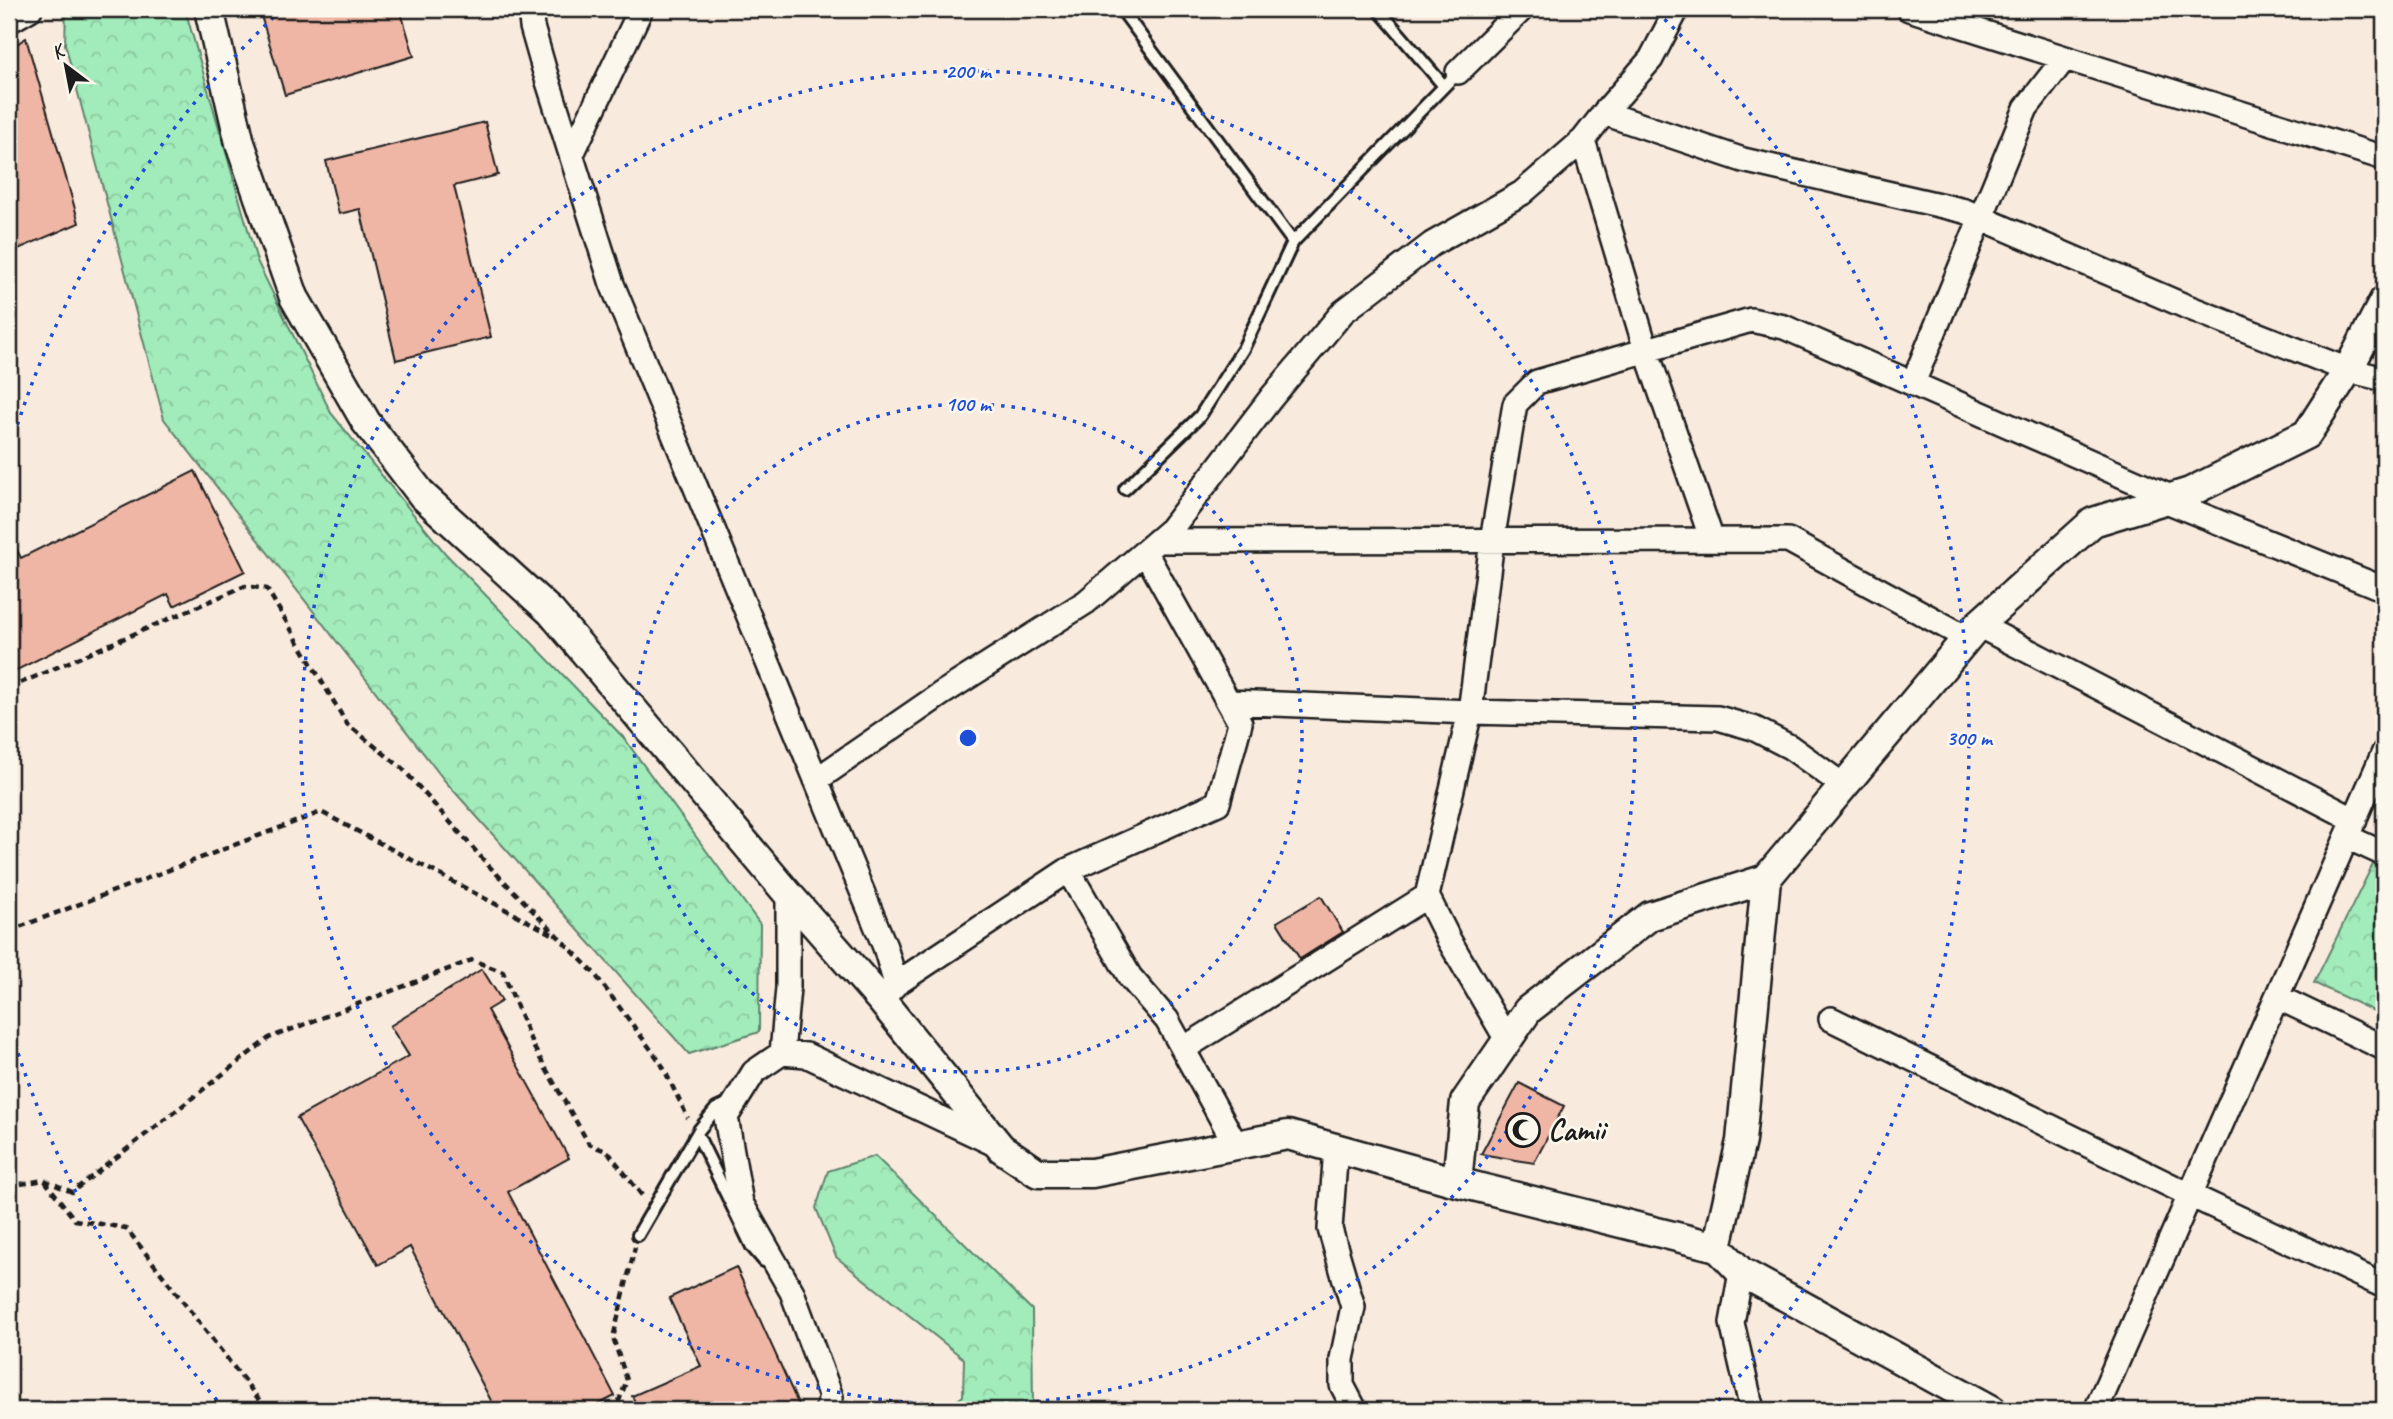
<svg xmlns="http://www.w3.org/2000/svg" width="2393" height="1419" viewBox="0 0 2393 1419" font-family="Caveat,sans-serif">
<style>
.forest{fill:url(#forest-crowns);stroke:#5f846c;stroke-width:2}
.building{fill:#efb6a5;stroke:#1c1c1c;stroke-width:2}
.lines{fill:none;stroke-linecap:round;stroke-linejoin:round}
.service-casing{stroke:#1c1c1c;stroke-width:16}
.minor-casing{stroke:#1c1c1c;stroke-width:28}
.tertiary-casing{stroke:#1c1c1c;stroke-width:33}
.path{stroke:#1c1c1c;stroke-width:4.5;stroke-dasharray:7 5;stroke-linecap:butt}
.service{stroke:#fbf7ec;stroke-width:10}
.minor{stroke:#fbf7ec;stroke-width:23}
.tertiary{stroke:#fbf7ec;stroke-width:28}
.ring{fill:none;stroke:#1d4ed8;stroke-width:3.5;stroke-dasharray:3.5 7}
.labels{text-anchor:middle;dominant-baseline:central;stroke-width:5;stroke-linejoin:round;paint-order:stroke}
.poi-label{font-size:30px;font-weight:bold;fill:#1c1c1c;stroke:#fbf7ec;text-anchor:start}
.centre{fill:#1d4ed8;stroke:#fbf7ec;stroke-width:3.5}
.ring-label{font-size:21px;text-anchor:middle;font-weight:bold;fill:#1d4ed8;stroke:#fbf7ec;stroke-width:5;stroke-linejoin:round;paint-order:stroke}
</style>
<defs>
<pattern id="forest-crowns" width="20" height="18" patternUnits="userSpaceOnUse" patternTransform="scale(1.75)"><rect width="20" height="18" fill="#a2ebbb"/><path d="M2 6a3 3 0 1 1 6 0M12 15a3 3 0 1 1 6 0" fill="none" stroke="#8bc9a0"/></pattern>
</defs>
<rect width="100%" height="100%" fill="#f9eade"/>
<filter id="ink" filterUnits="userSpaceOnUse"><feTurbulence type="fractalNoise" baseFrequency=".0143" numOctaves="2"/><feDisplacementMap in="SourceGraphic" scale="14" xChannelSelector="R" yChannelSelector="G"/><feConvolveMatrix kernelMatrix="1 2 1 2 8 2 1 2 1" color-interpolation-filters="sRGB"/></filter>
<g filter="url(#ink)">
<path class="forest" d="M66,9H185L257,261L331,413L445,553L623,737L760,924L759,1032L689,1054L445,781L164,419L65,44Z
M2374,862L2384,867V1016L2314,983Z
M875,1156L1032,1310L1033,1410H944L963,1396L964,1359L836,1257L816,1208L828,1171Z"/>
<path class="building" d="M259,9H400L414,56L285,95Z
M26,38L79,223L16,250L9,230V49Z
M485,122L498,175L454,186L491,337L396,360L360,209L339,214L326,161Z
M195,471L245,571L174,606L168,594L9,674V535L21,558Z
M1321,896L1343,932L1300,959L1277,922Z
M482,969L502,1001L487,1010L569,1158L508,1192L615,1396L587,1410H496L410,1247L378,1265L297,1118L409,1056L390,1026Z
M1519,1083L1564,1106L1534,1163L1481,1154Z
M736,1267L801,1410H639L632,1396L701,1366L669,1298Z"/>
<g class="lines">
<g class="service-casing">
<path id="service" d="M1121,9L1293,242
M1378,9L1444,86
M1125,489L1200,416L1243,349L1293,242L1458,72
M697,1134L752,1247L764,1261
M638,1235L699,1130L716,1109L731,1102"/>
</g>
<g class="minor-casing">
<path id="minor" d="M530,9L532,27L544,69L612,284L885,947L896,984L881,1000
M1909,9L2384,158
M9,21L30,9
M1458,72L1522,9
M1604,113L1743,160L1965,211L2185,306L2348,370L2384,379
M1583,140L1646,350L1712,540
M572,154L641,9
M1913,383L2026,108L2065,58
M2164,500L2384,589
M1157,541L1788,540L1967,638
M1978,625L2355,820
M1229,702L1470,712L1492,541L1515,404L1537,382L1751,320L1784,327L2173,498
M816,780L941,694L1086,602L1171,529L1271,398L1343,312L1432,244L1522,193L1583,140L1604,113L1651,59L1677,9
M2347,837L2384,854
M1068,870L1130,977L1167,1020L1236,1145
M896,984L1068,870L1218,803L1240,723L1145,552
M2277,997L2384,1048
M1831,1019L2190,1195L2384,1286
M1507,1040L1449,940L1427,896L1470,712L1718,718L1753,728L1790,747L1844,786
M1183,1049L1427,896
M782,1053L788,988V894
M1336,1148L1330,1229L1353,1307L1342,1359V1385L1355,1410
M1741,1272L1732,1323L1752,1410
M827,1410L831,1397L792,1292L741,1203L726,1117L754,1072L782,1053L806,1055L997,1145
M2096,1410L2384,752"/>
</g>
<g class="tertiary-casing">
<path id="tertiary" d="M209,9L240,143L294,297L366,422L423,496L551,612L788,894L881,1000L1001,1148L1038,1173H1092L1288,1135L1457,1182L1465,1102L1528,1010L1650,916L1766,879L1978,625L2093,522L2190,492L2307,434L2348,370L2384,301
M1457,1182L1717,1247L1741,1272L1992,1410
M1717,1247L1741,1141L1766,879"/>
</g>
<path class="path" d="M9,688L245,586L267,589L347,724L402,768L489,866L594,973L661,1063L688,1118
M9,931L321,812L556,936
M45,1181L75,1220L126,1228L267,1410
M9,1186L44,1180L72,1192L269,1038L472,960L503,972L533,1046L589,1144L608,1152L644,1198
M610,1410L617,1406L627,1380L613,1338L635,1247"/>
<use href="#service" class="service"/>
<use href="#minor" class="minor"/>
<use href="#tertiary" class="tertiary"/>
</g>
</g>
<g class="ring">
<circle cx="968" cy="738" r="334"/>
<circle cx="968" cy="738" r="667"/>
<path d="M224 1408A1001 1001 0 0 1 11 1031M11 445A1001 1001 0 0 1 279 12M1657 12A1001 1001 0 0 1 1712 1408"/>
</g>
<defs>
<g id="mosque-ring" transform="scale(1.75)"><circle r="9.5" fill="#fbf7ec" stroke="#1c1c1c" stroke-width="1.5"/><path d="M3.5-4.9A6 6 0 1 0 3.5 4.9A5 5 0 1 1 3.5-4.9Z" fill="#1c1c1c"/></g>
</defs>
<g fill-rule="evenodd">
<use href="#mosque-ring" x="1523" y="1130"/>
</g>
<g class="labels">
<g class="poi-label">
<text x="1548" y="1130">Camii</text>
</g>
</g>
<circle cx="968" cy="738" r="10" class="centre"/>
<g class="ring-label">
<text x="968" y="78">200 m</text>
<text x="968" y="411">100 m</text>
<text x="1969" y="745">300 m</text>
</g>
<rect width="2393" height="1419" fill="none" stroke="#fbf7ec" stroke-width="35"/>
<rect x="18" y="18" width="2358" height="1384" fill="none" stroke="#1c1c1c" stroke-width="2.5" filter="url(#ink)"/>
<g transform="translate(66 66) rotate(328)" stroke="#fbf7ec" stroke-width="5" paint-order="stroke">
<path d="M0-5L12 26L0 18L-12 26Z" fill="#1c1c1c"/>
<text y="-10" font-size="19" font-weight="bold" text-anchor="middle" fill="#1c1c1c">K</text>
</g>
</svg>
